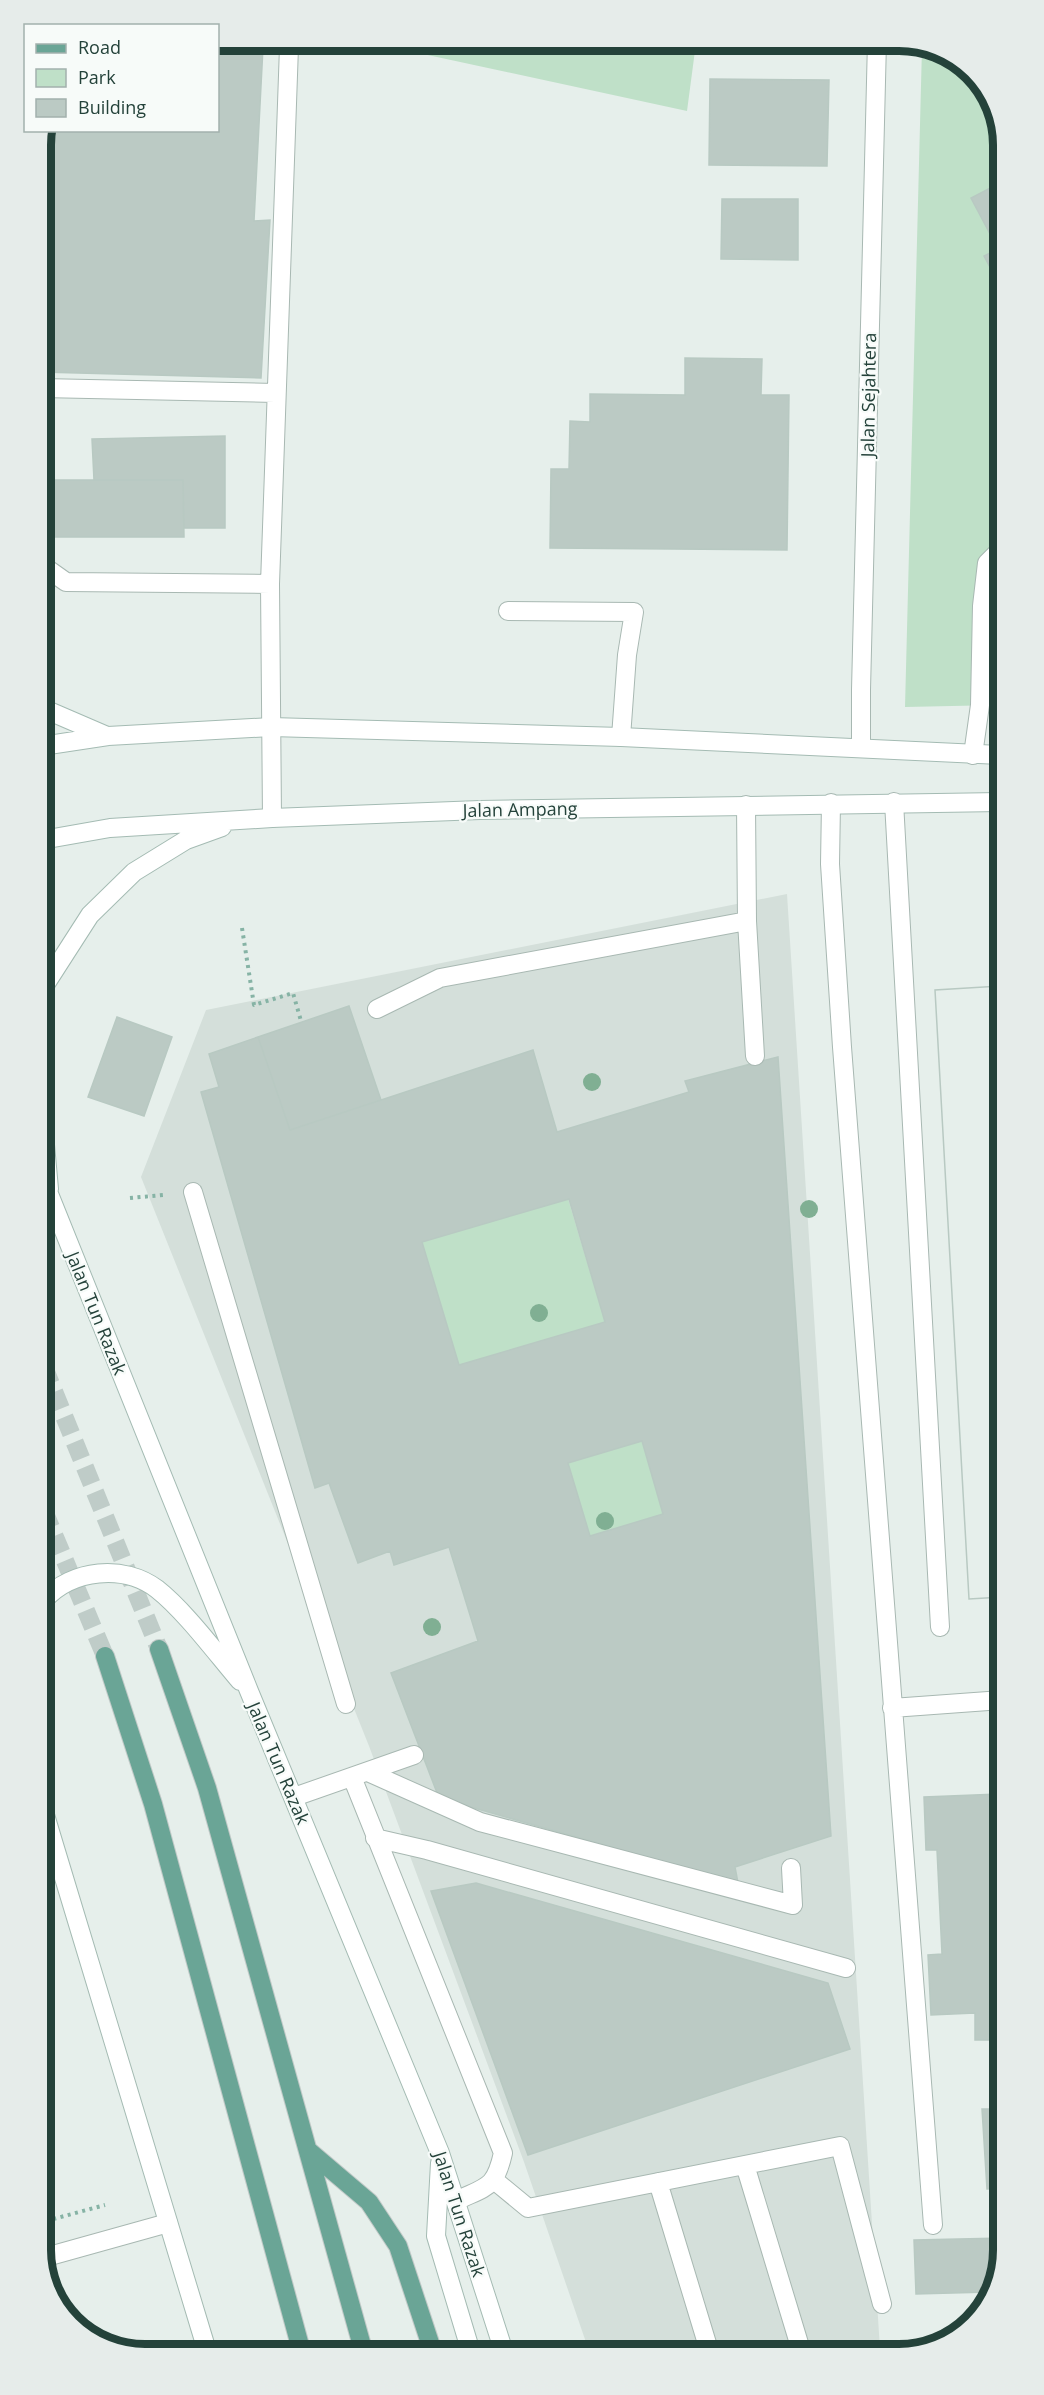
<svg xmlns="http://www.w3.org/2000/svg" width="1044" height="2395" viewBox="0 0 1044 2395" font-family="'Open Sans',sans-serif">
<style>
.built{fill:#d4dfda}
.green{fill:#bfe0c8}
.building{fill:#bbcac4;stroke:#b8c9c2;stroke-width:1.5;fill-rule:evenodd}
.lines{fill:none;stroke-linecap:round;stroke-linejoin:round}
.primary-tunnel{stroke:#bfccc8;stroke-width:18;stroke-dasharray:18 9;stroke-linecap:butt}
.lane-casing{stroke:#a8b8b2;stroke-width:20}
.street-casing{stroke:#a8b8b2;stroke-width:20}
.secondary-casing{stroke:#a4bbb3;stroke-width:20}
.primary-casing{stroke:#c2cac8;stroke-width:20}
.path{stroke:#86b3a5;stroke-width:4;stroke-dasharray:3 4.5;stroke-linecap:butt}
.lane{stroke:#fff;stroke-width:18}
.street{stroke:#fff;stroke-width:18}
.secondary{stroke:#fff;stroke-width:18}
.primary{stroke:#6aa596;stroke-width:18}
.tree{fill:#80af93}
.labels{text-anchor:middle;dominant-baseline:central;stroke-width:4.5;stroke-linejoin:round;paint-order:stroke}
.street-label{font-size:18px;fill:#24423a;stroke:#f7fbf9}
.rim{fill:none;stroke:#24423a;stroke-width:8}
</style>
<rect width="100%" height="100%" fill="#e6efeb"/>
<path class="built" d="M787,894L880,2349L589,2351L524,2162L369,1746L141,1177L206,1010Z"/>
<path class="green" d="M696,43L687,111L386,46Z
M922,47L962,62L998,111L999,705L905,707Z
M568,1199L605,1322L459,1365L422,1242Z
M642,1441L663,1514L590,1536L568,1463Z"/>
<path class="building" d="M218,47H263L254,221L270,220L261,378L41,372V139L44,130H218Z
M710,79L829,80L827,166L709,165Z
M998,184V282L984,256L998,249L971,198Z
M722,199H798V260L721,259Z
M685,358L762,359L761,395H789L787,550L550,548L551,469H569L570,421L590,422V394L685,395Z
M225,436V528H184L183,480H94L92,439Z
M53,480H183L184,537H53Z
M1000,986L1002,1597L969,1599L935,990Z
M1000,986L1002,1597L969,1599L935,990Z
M349,1006L381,1100L290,1130L258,1037Z
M117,1017L172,1037L144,1116L88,1097Z
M258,1037L290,1130L533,1050L557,1132L689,1092L685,1081L778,1057L831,1836L735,1867L738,1883L439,1798L391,1673L478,1641L449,1547L394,1565L390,1551L358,1563L329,1483L315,1488L201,1092L219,1087L209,1054ZM569,1199L605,1322L459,1365L422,1242ZM642,1441L663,1514L590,1536L568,1463Z
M997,1751H1002L1003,2066H995L994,2040H975V2013L931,2015L928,1955L942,1954L937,1850H926L924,1797L999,1794Z
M476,1883L828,1983L850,2049L528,2155L431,1891Z
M993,2103H1003V2188L987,2189L982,2109H993Z
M1003,2238V2250L989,2292L916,2294L914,2240Z"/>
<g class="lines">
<path class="primary-tunnel" d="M44,1367L159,1649
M44,1511L105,1656"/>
<g class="lane-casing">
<path id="lane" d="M41,388L275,393
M42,565L66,582L270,584
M508,611L634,612L627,655L621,737
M973,755L980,705L982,606L987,563L999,551
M894,802L940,1627
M831,803L830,864L842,1047L933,2225
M746,805L747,921L755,1056
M272,818L270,584L289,47
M377,1009L440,978L747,921
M193,1192L346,1704
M892,1708L1002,1700
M368,1772L480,1822L793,1905L791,1868
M352,1777L503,2153C495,2189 487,2186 456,2201
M294,1797L414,1755
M375,1838L427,1850L846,1968
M745,2165L801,2350
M494,2180L528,2208L840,2146L882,2304
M658,2182L709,2350
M46,2257L168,2223"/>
</g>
<g class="street-casing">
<path id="street" d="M861,748V690L877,41"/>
</g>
<g class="secondary-casing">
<path id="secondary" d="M42,708L107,736
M42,746L108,736L271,727L621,737L1000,755
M42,840L110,828L272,818L480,810L1000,802
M43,1047L45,985L90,915L134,872L186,840L222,827
M43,1123L49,1189
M43,1179L249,1691L440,2153L504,2352
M44,1600C72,1569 124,1564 157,1589C185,1611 216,1653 240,1681
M45,1815L208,2354
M440,2163L436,2236L471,2352"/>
</g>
<g class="primary-casing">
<path id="primary" d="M159,1649L207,1788L364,2353
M105,1656L153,1804L302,2353
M309,2151L369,2202L398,2246L433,2352"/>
</g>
<path class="path" d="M242,928L254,1005L293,993L301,1021
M130,1198L163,1195
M46,2221L105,2205"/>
<use href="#lane" class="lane"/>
<use href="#street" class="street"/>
<use href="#secondary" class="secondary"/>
<use href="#primary" class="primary"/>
</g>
<g class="tree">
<circle cx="592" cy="1082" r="9"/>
<circle cx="809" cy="1209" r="9"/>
<circle cx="539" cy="1313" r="9"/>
<circle cx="605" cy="1521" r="9"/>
<circle cx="432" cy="1627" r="9"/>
</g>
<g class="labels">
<g class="street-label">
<text transform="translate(868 395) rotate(-89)">Jalan Sejahtera</text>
<text transform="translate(520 809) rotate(-1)">Jalan Ampang</text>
<text transform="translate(97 1313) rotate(68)">Jalan Tun Razak</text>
<text transform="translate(279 1763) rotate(67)">Jalan Tun Razak</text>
<text transform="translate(460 2214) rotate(72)">Jalan Tun Razak</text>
</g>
</g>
<path d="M0 0H1044V2395H0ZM145 51H899A94 94 0 0 1 993 145V2250A94 94 0 0 1 899 2344H145A94 94 0 0 1 51 2250V145A94 94 0 0 1 145 51Z" fill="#e6ecea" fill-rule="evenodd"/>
<path class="rim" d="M145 51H899A94 94 0 0 1 993 145V2250A94 94 0 0 1 899 2344H145A94 94 0 0 1 51 2250V145A94 94 0 0 1 145 51Z"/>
<rect x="24" y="24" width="195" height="108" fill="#f7fbf9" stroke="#a3b1ad" stroke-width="1.5"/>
<rect x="36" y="44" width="30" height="9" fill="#6aa596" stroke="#a3b1ad" stroke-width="1.5"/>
<text x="78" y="54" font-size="18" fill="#24423a">Road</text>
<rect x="36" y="69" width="30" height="18" fill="#bfe0c8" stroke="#a3b1ad" stroke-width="1.5"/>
<text x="78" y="84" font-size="18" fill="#24423a">Park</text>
<rect x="36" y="99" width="30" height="18" fill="#bbcac4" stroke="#a3b1ad" stroke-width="1.5"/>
<text x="78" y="114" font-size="18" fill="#24423a">Building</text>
</svg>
